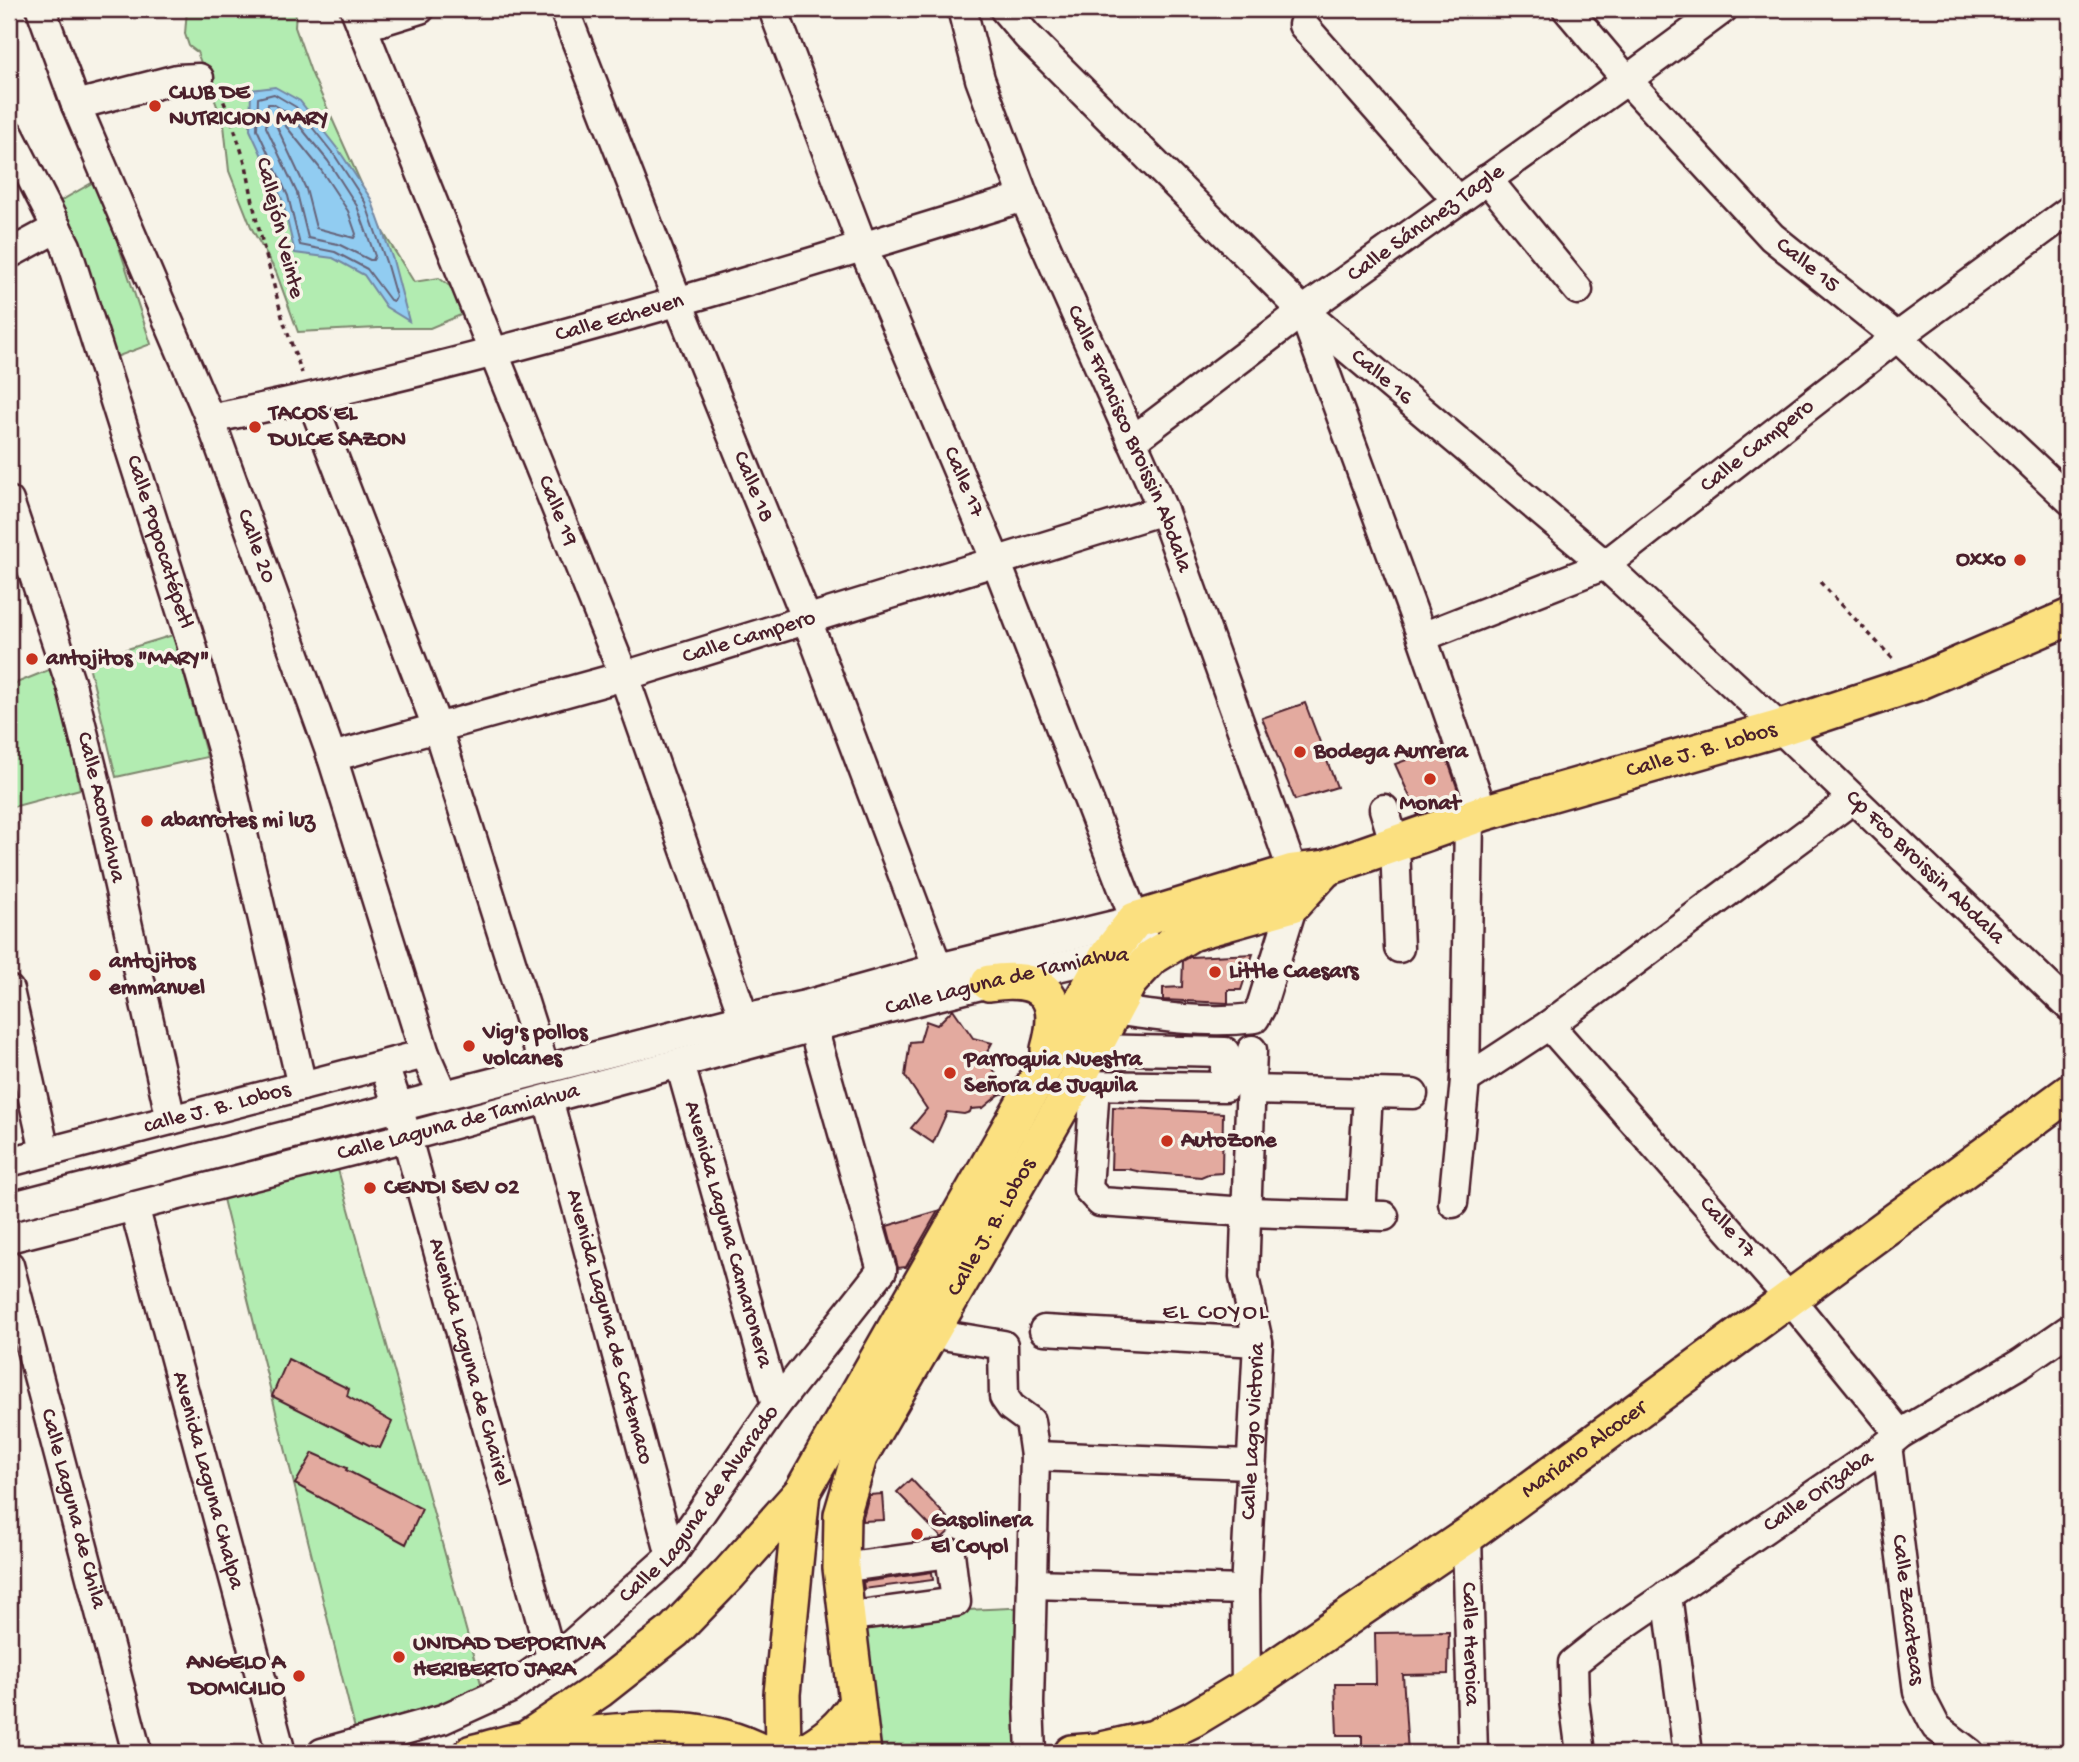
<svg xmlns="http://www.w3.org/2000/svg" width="2079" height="1762" viewBox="0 0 2079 1762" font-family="'Gochi Hand',sans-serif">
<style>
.green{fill:#b2ecb1;stroke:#7e866e;stroke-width:2}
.water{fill:#91ccf1;stroke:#7587a2;stroke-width:2}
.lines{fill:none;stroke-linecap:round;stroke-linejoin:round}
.shore{stroke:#66647a;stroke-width:2}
.building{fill:#e3aa9f;stroke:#4a1f2b;stroke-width:2}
.minor-casing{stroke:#4a1f2b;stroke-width:33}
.major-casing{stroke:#4a1f2b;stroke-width:40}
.path{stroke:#4a1f2b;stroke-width:3.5;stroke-dasharray:5 5;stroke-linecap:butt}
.minor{stroke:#f7f3e8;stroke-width:28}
.major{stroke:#fbe080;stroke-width:35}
.poi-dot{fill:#c8321e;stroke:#f7f3e8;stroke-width:2.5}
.labels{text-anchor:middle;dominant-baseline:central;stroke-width:7;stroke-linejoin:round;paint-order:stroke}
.poi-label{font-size:23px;font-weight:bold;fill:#4a1f2b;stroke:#f7f3e8;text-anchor:start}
.street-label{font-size:23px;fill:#4a1f2b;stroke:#f7f3e8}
.neighbourhood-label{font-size:24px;letter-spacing:2px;fill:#4a1f2b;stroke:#f7f3e8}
</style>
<rect width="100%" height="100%" fill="#f7f3e8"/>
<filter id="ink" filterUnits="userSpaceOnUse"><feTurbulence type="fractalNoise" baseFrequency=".0143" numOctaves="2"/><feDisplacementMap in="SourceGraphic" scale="14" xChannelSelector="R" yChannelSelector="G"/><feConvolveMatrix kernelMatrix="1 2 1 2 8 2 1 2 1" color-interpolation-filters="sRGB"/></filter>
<g filter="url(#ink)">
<path class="green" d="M187,9H296L295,27L311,72L383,232L414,282L439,278L463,296L468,312L430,328H378L298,332L276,272L252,229L229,171L224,125L197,52L189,46L185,34Z
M97,180L151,344L108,360L52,206Z
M173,635L207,757L116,777L88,661Z
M56,667L80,789L9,808V686Z
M337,1166L482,1687L453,1701L356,1733L223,1199Z
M1032,1607L1031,1753H968L876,1746L860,1615Z"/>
<path class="water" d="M275,87L300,101L340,152L371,199L393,260L409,321L386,307L364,275L333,258L295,253L282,199L250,130L251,90Z"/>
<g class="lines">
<path class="shore" d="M274,94L296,107L335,156L365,202L386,262L396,297L394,301L390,300L367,269L335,252L300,245L288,196L257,129L258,98Z
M268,104H273L290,114L328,161L357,206L375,256L373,260H370L338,244L308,238L297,193L266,127Z
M281,120L319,167L348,211L356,234L354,238L316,228L306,189L276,125L277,121Z"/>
</g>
<path class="building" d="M1305,703L1337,787L1295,800L1262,718Z
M1443,747L1460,796L1418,815L1395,764Z
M1253,954L1241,990H1228V1003L1163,1000V988L1182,987L1183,961L1190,957Z
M953,1009L973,1038L992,1043L985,1056L1007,1092L999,1095L983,1108L971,1109L970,1112L964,1114L947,1112L933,1143L911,1128L927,1109L905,1076L910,1042L920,1041L926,1021L937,1025Z
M1113,1107L1223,1113L1222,1173L1208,1174L1201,1177L1141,1172L1128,1169H1111Z
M938,1211L906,1267L898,1268L887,1226Z
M288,1359L349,1389L347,1396L392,1422L380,1448L369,1445L272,1396Z
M313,1453L347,1468L346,1470L422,1509L406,1544L295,1484Z
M911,1479L955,1526L943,1537H941L897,1492Z
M882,1494L884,1520L862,1521L869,1495Z
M932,1572L933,1580L864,1589L863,1582Z
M1449,1632L1448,1674L1403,1675L1408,1753H1362V1735H1337L1335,1684H1376L1375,1633Z"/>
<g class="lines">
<g class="minor-casing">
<g id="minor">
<path id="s1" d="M41,9L76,105L210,419L332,757L425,1054L443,1095"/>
<path id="s2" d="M355,9L624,676L744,1018"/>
<path id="s3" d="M564,9L678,302L807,620L938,968"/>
<path id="s4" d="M962,9L980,79L1024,197L1163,510L1293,872V904L1261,1007L1255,1018C1208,1024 1160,1017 1114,1010"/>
<path id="s5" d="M1004,9L1027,36L1303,311L1605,565L1780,728L2070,1007"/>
<path id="s6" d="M1567,9L1627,80L1772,237L1897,337L2070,500"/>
<path d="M1303,25L1457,200"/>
<path d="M362,27L420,9"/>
<path d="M76,105L177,79L199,78"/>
<path id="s7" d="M9,134L66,246L190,639L227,766L302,1086"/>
<path d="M1487,179L1578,290"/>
<path d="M9,254L57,228"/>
<path d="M1304,314L1422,637L1483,813"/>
<path d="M311,398L437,727L545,1069"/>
<path id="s8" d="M210,419C486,362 755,281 1024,197"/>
<path id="s9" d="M1132,441L1303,311L1627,80L1723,9"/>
<path id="s10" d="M9,501L72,688L99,796L171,1120"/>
<path id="s11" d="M1422,637L1605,565L1897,337L2070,210"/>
<path id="s12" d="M332,757L624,676L1163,510"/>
<path d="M1384,809L1395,845L1399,948"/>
<path d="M9,990L45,1152"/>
<path d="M808,1010L882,1270"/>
<path id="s13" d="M1549,1025L1790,1299L1900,1434"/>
<path id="s14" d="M680,1064L776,1405"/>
<path id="s15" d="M384,1066L398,1106L552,1660"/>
<path d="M1465,1080L1549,1025L1853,799"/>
<path d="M1079,1085L1225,1087V1052L1092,1049"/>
<path d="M1095,1085L1088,1189L1100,1202L1247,1212L1384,1216"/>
<path d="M1252,1090L1413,1094"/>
<path id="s16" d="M548,1099L671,1556"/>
<path id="s17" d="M9,1162L425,1054"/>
<path d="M1453,1203L1465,1080L1469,818"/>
<path id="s18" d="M134,1206L281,1753"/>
<path d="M9,1207L744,1018L806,1005L938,968L1135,920"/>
<path d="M1361,1216L1368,1093"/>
<path id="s19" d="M9,1238L391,1141L813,1027L989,983L1108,955L1152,957L1135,920L996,561L863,247L773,9"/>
<path id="s20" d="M9,1265L137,1753"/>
<path d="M932,1330L949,1336L1003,1345L1004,1397L1011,1407L1030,1421L1035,1456L1029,1704L1031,1753"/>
<path d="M1044,1330L1258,1342"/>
<path id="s21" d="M1887,1445L1918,1692L1936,1727L1970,1753"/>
<path d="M1035,1456L1250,1464"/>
<path id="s22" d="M1467,1536L1473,1753"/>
<path d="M841,1568L950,1553L956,1602L860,1615"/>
<path d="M1032,1584L1245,1590"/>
<path d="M1667,1595L1688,1753"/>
<path id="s23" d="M1246,1687L1245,1590L1258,1342L1244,1277L1252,1050"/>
<path id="s24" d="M322,1753L443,1719L509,1689L571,1645L671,1556L776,1405L882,1270"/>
<path id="s25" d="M1581,1753L1574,1700L1573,1663L1602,1640L1887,1445L1900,1434L2021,1363L2070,1329"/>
</g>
</g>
<g class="major-casing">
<g id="major">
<path d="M989,983C1044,975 1064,995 1049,1049"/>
<path id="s26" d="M525,1740L599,1690L674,1631L729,1574L802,1492L1108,955L1135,920L1293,872L1326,868L1483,813L1780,728L1916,683L2070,617"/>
<path d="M472,1753C489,1749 506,1743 524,1740C547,1736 571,1736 594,1734C654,1728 708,1724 763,1753"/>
<path d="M783,1753L782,1694L802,1492"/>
<path d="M802,1753C826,1739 841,1728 856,1704"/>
<path id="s27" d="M863,1753L841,1568L842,1515L859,1457L1074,1085L1129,982L1152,957L1191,933L1293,904L1326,868"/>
<path id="s28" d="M1072,1753L1097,1751L1154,1738L1193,1719L1246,1687L1467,1536L2070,1092"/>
</g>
</g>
<path class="path" d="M220,92L233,125L246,165L256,218L283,320L302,373
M1820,582L1895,661"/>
<use href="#minor" class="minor"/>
<use href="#major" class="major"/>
</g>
</g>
<g class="poi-dot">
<circle cx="155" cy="106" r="7"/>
<circle cx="255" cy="427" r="7"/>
<circle cx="2020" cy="560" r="7"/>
<circle cx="32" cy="659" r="7"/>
<circle cx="1300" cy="752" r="7"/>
<circle cx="1430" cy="779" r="7"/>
<circle cx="147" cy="821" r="7"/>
<circle cx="1215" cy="972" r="7"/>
<circle cx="95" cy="975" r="7"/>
<circle cx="469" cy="1046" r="7"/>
<circle cx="950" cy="1073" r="7"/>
<circle cx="1167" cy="1141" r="7"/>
<circle cx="370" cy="1188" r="7"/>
<circle cx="917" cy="1534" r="7"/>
<circle cx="399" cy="1657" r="7"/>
<circle cx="299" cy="1676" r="7"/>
</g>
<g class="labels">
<g class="poi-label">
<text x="169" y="93">CLUB DE<tspan x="169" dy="26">NUTRICION MARY</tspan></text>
<text x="269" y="414">TACOS EL<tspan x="269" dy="26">DULCE SAZON</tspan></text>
<text x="2006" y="560" text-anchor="end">Oxxo</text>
<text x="46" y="659">antojitos "MARY"</text>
<text x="1314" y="752">Bodega Aurrera</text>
<text x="1430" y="804" text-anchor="middle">Monat</text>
<text x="161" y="821">abarrotes mi luz</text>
<text x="109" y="962">antojitos<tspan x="109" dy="26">emmanuel</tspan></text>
<text x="1229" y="972">Little Caesars</text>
<text x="483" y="1033">Vig's pollos<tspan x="483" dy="26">volcanes</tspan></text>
<text x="964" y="1060">Parroquia Nuestra<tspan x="964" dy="26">Señora de Juquila</tspan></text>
<text x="1181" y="1141">AutoZone</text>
<text x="384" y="1188">CENDI SEV 02</text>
<text x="931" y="1521">Gasolinera<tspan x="931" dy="26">El Coyol</tspan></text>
<text x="413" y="1644">UNIDAD DEPORTIVA<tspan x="413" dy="26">HERIBERTO JARA</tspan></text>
<text x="285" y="1663" text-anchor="end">ANGELO A<tspan x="285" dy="26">DOMICILIO</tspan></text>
</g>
<g class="street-label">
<text stroke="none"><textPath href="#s9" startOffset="366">Calle Sánchez Tagle</textPath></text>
<text transform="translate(279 228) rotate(76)">Callejón Veinte</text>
<text stroke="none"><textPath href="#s6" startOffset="352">Calle 15</textPath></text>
<text stroke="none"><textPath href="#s8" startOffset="422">Calle Echeven</textPath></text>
<text stroke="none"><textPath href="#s5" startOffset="528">Calle 16</textPath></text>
<text stroke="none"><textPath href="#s4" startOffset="462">Calle Francisco Broissin Abdala</textPath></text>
<text stroke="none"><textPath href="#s11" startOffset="390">Calle Campero</textPath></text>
<text transform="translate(963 482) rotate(67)">Calle 17</text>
<text stroke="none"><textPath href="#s3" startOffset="514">Calle 18</textPath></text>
<text stroke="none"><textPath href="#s2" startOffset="541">Calle 19</textPath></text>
<text stroke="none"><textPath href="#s7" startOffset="436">Calle Popocatépetl</textPath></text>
<text stroke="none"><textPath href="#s1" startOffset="579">Calle 20</textPath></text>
<text stroke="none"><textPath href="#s12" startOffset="434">Calle Campero</textPath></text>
<text stroke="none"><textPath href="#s26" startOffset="1628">Calle J. B. Lobos</textPath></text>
<text stroke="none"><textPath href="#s10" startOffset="320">Calle Aconcahua</textPath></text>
<text stroke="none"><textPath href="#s5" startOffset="1260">Cp Fco Broissin Abdala</textPath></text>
<text stroke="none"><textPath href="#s19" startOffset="1031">Calle Laguna de Tamiahua</textPath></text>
<text stroke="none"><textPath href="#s17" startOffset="215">calle J. B. Lobos</textPath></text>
<text stroke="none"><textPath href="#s19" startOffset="464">Calle Laguna de Tamiahua</textPath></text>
<text stroke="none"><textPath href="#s27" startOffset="565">Calle J. B. Lobos</textPath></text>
<text stroke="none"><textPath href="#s13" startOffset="270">Calle 17</textPath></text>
<text stroke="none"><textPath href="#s14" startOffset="177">Avenida Laguna Camaronera</textPath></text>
<text stroke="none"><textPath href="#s16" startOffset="236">Avenida Laguna de Catemaco</textPath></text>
<text stroke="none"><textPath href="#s15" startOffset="308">Avenida Laguna de Chairel</textPath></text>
<text stroke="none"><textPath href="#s23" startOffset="256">Calle Lago Victoria</textPath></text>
<text stroke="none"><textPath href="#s28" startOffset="602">Mariano Alcocer</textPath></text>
<text stroke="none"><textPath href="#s18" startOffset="284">Avenida Laguna Chalpa</textPath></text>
<text stroke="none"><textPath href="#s25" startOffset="390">Calle Orizaba</textPath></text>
<text stroke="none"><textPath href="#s24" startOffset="466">Calle Laguna de Alvarado</textPath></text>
<text stroke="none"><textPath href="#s20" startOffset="252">Calle Laguna de Chila</textPath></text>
<text stroke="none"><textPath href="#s21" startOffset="166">Calle Zacatecas</textPath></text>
<text stroke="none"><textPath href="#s22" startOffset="108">Calle Heroica</textPath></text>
</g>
<g class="neighbourhood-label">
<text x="1216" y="1313">EL COYOL</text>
</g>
</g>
<rect width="2079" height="1762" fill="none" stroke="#f7f3e8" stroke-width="35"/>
<rect x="18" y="18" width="2044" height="1727" fill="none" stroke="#4a1f2b" stroke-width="2.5" filter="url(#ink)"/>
</svg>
